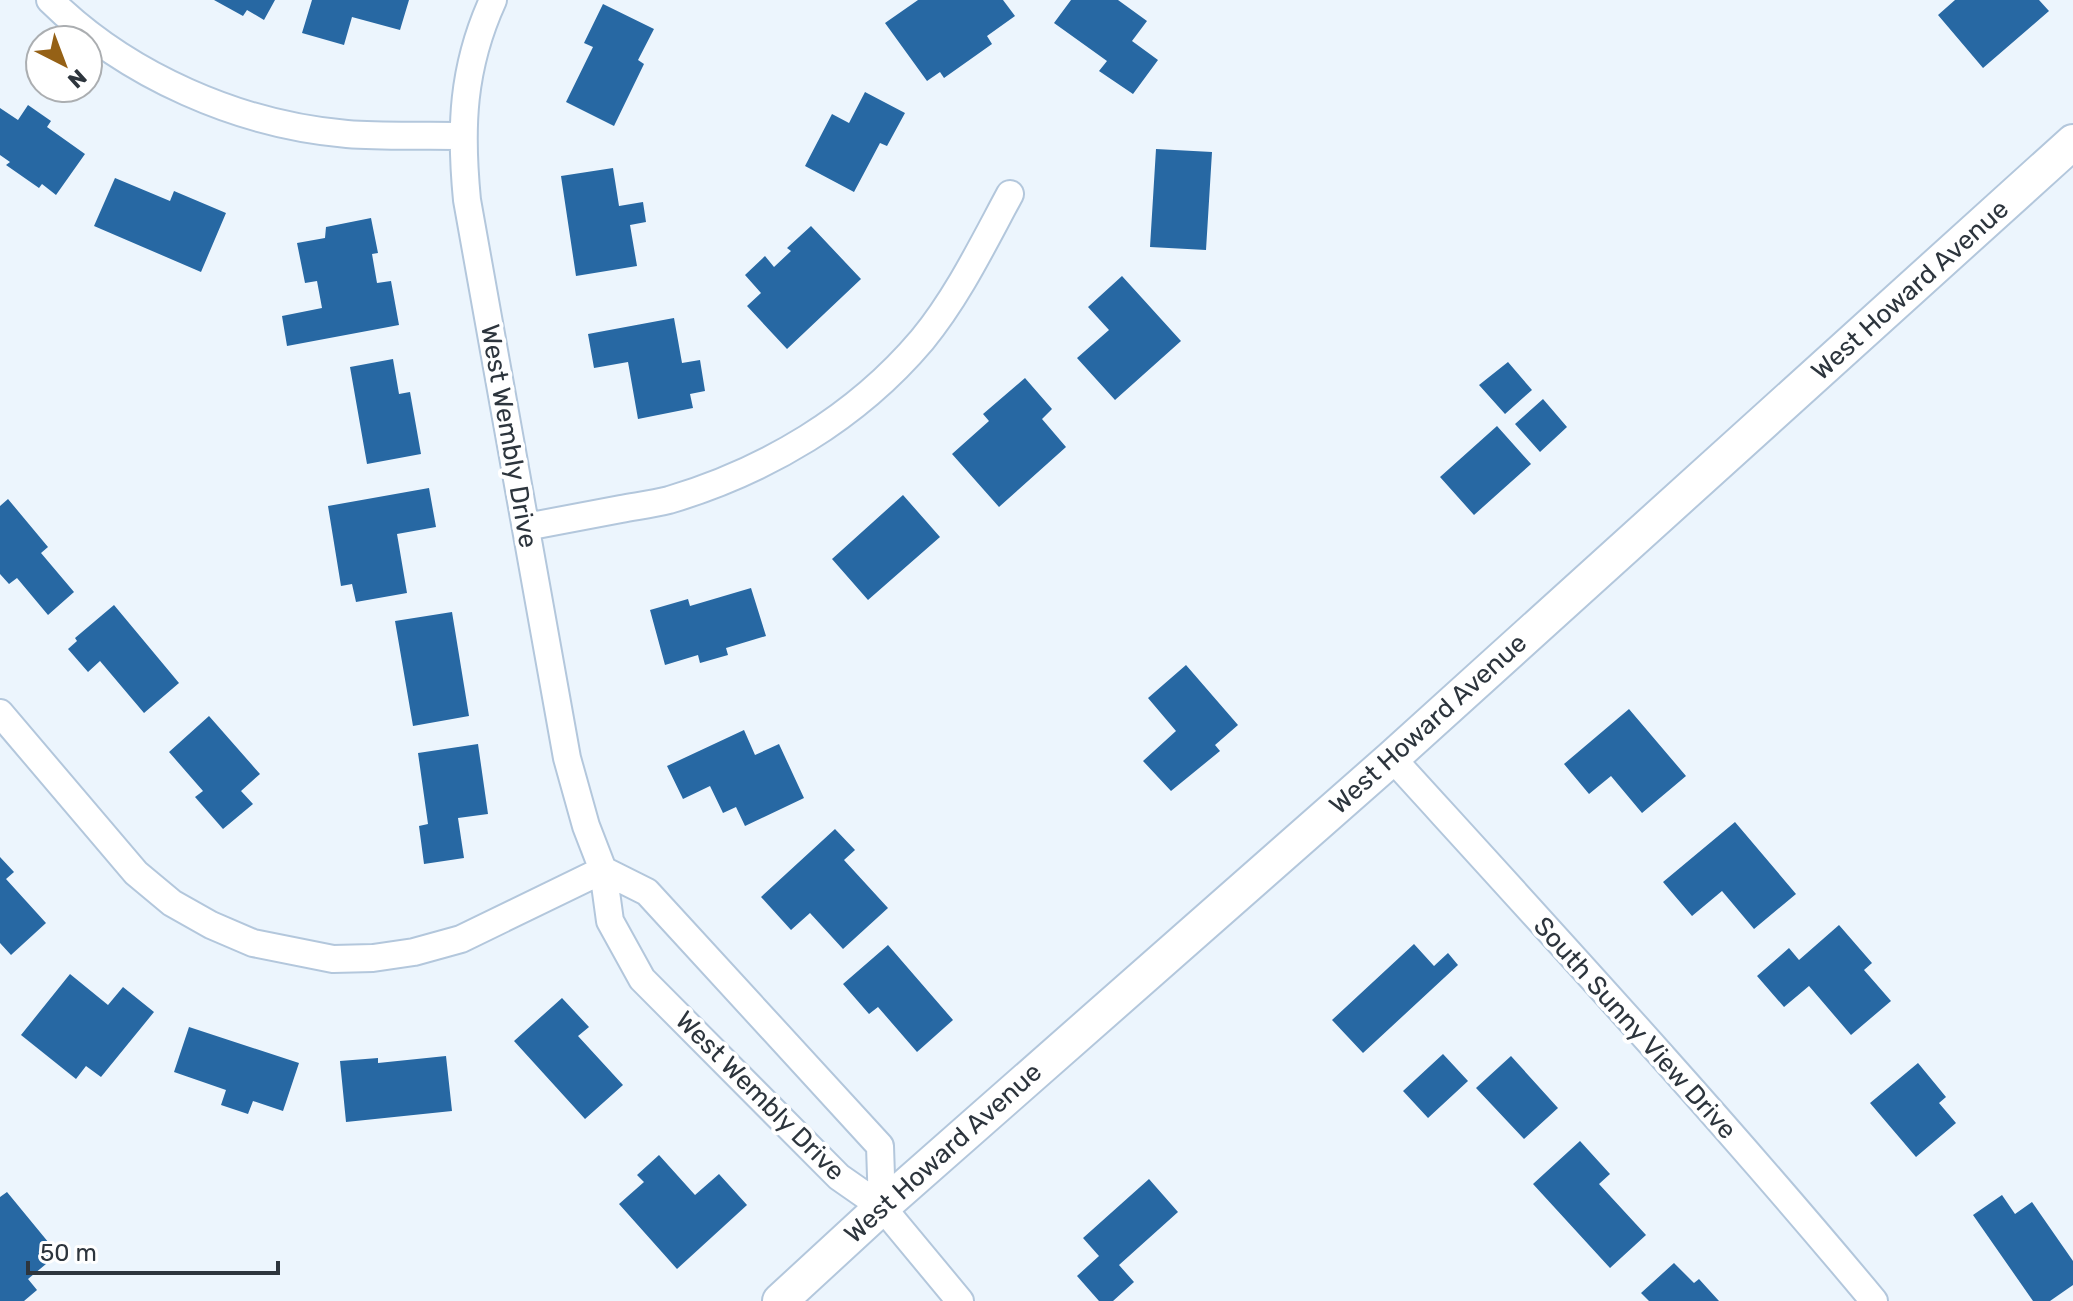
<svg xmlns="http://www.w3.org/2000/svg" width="2073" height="1301" viewBox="0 0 2073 1301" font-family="Rubik,sans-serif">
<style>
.building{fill:#2768a3}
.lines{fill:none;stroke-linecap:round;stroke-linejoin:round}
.minor-casing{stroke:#b3c7dc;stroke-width:30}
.tertiary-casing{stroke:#b3c7dc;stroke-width:38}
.minor{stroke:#fff;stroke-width:26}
.tertiary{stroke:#fff;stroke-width:34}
.labels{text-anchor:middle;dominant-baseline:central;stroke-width:8;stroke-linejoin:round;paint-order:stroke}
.street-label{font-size:26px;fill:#2d353d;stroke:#fff}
</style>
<rect width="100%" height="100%" fill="#ecf5fd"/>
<path class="building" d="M214,0H275L264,20L247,10L243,16Z
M312,0H409L400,30L352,17L344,45L302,33Z
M918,0H1003L1015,16L987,36L992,44L944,78L940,72L927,81L885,23Z
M1071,0H1118L1147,21L1132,41L1158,60L1133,94L1099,71L1107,61L1054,23Z
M1955,0H2039L2049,11L1983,68L1938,15Z
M603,4L654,29L638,60L644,64L614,126L566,102L593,47L584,43Z
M865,92L905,113L887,146L880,143L854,192L805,166L832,114L849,123Z
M28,105L51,121L47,127L85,154L56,195L42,184L39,188L6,165L10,162L0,155V108L18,120Z
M1156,149L1212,152L1206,250L1150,247Z
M613,168L619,206L643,202L646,222L630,225L637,266L576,276L561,176Z
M115,178L170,201L174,191L226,213L201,272L94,226Z
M371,218L378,253L372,254L377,283L391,281L399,325L287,346L282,316L322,308L317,281L305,283L297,243L325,238L326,227Z
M811,226L861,279L787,349L747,306L761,293L745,275L765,256L774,267L791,251L787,248Z
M1122,276L1181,341L1115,400L1077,358L1109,330L1088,307Z
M674,318L682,363L700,360L705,391L690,394L693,408L638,419L628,362L594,368L588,334Z
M393,359L399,394L410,392L421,454L367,464L350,367Z
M1508,362L1532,390L1505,414L1479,385Z
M1025,378L1052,409L1042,419L1066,447L999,507L952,454L989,421L983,414Z
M1543,399L1567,427L1540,452L1515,424Z
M1497,426L1531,464L1474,515L1440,477Z
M429,488L436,527L397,534L407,593L356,602L352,584L341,586L328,506Z
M903,495L940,537L868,600L832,559Z
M8,499L48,547L41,553L74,592L48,615L17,578L9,584L0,574V506Z
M751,588L766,636L726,648L728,655L700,663L698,655L665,665L650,610L688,599L690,606Z
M114,605L179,683L144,713L100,661L88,672L68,649L77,641L75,638Z
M452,612L469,716L413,726L395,621Z
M1186,665L1238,725L1215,745L1220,751L1171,791L1143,761L1176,731L1148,698Z
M1629,709L1686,776L1642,813L1611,776L1589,794L1564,764Z
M209,716L260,774L241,791L253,804L223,829L195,797L203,791L169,752Z
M744,730L755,755L779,744L804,798L745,826L736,807L723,813L710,786L683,799L667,766Z
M478,744L488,814L458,818L464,858L424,864L419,826L428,824L418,753Z
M1735,822L1796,894L1754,929L1722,891L1692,916L1663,882Z
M835,829L855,850L844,860L888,908L843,949L810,913L791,930L761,897Z
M0,857L14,872L6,879L46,923L11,955L0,943Z
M1839,925L1872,963L1864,970L1891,1001L1851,1035L1809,986L1784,1007L1757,976L1789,948L1799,960Z
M1414,944L1434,966L1448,953L1458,965L1363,1053L1332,1020Z
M888,945L953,1020L917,1052L878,1007L869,1014L843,984Z
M70,974L108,1005L123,987L154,1012L101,1077L86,1066L76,1079L21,1035Z
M562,998L589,1027L578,1036L623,1085L585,1119L514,1041Z
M189,1027L299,1063L283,1111L253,1101L248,1114L221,1105L226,1090L174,1072Z
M1443,1054L1468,1081L1428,1118L1403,1091Z
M446,1056L452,1111L346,1122L340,1061L378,1058V1063Z
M1511,1056L1558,1108L1524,1139L1476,1088Z
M1918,1063L1946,1097L1939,1103L1956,1123L1916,1157L1870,1103Z
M1580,1141L1610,1174L1599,1184L1646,1235L1610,1268L1533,1184Z
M659,1155L695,1195L719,1174L747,1205L677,1269L619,1204L644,1182L637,1175Z
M1149,1179L1178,1212L1119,1265L1134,1282L1113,1301H1099L1077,1276L1099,1256L1083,1238Z
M7,1192L58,1254L28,1279L37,1290L24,1301H0V1197Z
M2002,1195L2015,1214L2032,1202L2073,1261V1285L2050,1301H2033L1973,1215Z
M1674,1263L1694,1283L1699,1279L1719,1301H1649L1641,1293Z"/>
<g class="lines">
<g class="minor-casing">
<path id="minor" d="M50,0C127,76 240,125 347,134C385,137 424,135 463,136
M493,0C462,68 460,128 467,200L567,758L586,826L603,870L610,921L642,979L839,1177L882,1207L960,1301
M526,527C557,521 589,515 621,509C637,506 653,504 669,500C766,471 856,418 922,340C958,296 983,244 1010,194
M0,713L136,873L172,903L211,925L253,943L333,959L373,958L414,952L461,939L603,870
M1392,758C1555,937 1719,1115 1874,1301
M603,870L647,892L880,1146L882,1207"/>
</g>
<g class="tertiary-casing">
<path id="tertiary" d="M780,1301L882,1207L1392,758L2073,142"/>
</g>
<use href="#minor" class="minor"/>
<use href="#tertiary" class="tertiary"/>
</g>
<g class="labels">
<g class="street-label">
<text transform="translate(1910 290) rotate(-42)">West Howard Avenue</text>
<text transform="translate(509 436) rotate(80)">West Wembly Drive</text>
<text transform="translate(1428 724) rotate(-42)">West Howard Avenue</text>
<text transform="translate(1635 1028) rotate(48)">South Sunny View Drive</text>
<text transform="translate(760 1096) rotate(45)">West Wembly Drive</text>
<text transform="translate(943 1153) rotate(-42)">West Howard Avenue</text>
</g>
</g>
<g transform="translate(64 64) rotate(138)"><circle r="38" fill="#ffffff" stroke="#abaeb1" stroke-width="2"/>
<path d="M0-6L14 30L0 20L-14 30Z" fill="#956116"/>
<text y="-12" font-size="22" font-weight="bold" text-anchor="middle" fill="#2d353d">N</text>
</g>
<path d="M28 1261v12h250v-12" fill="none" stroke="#2d353d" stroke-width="4"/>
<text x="40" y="1261" font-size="24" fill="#2d353d" stroke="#ffffff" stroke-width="6" paint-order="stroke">50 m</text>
</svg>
